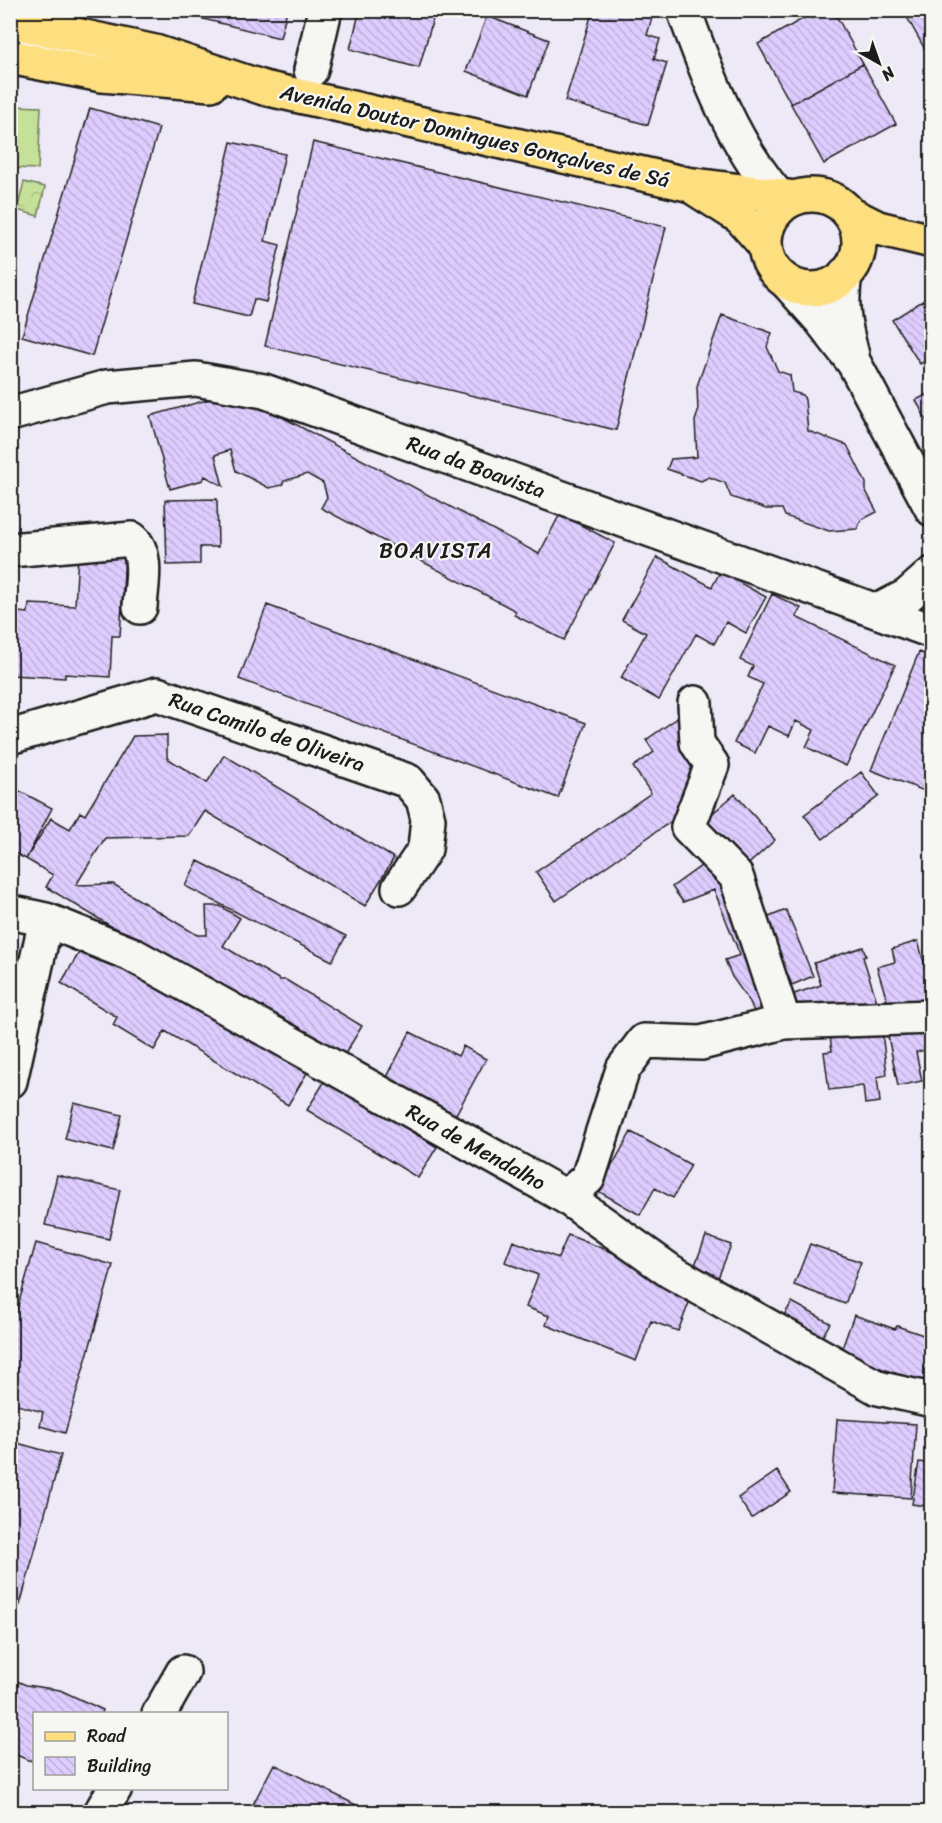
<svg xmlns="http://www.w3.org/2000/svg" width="942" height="1823" viewBox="0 0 942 1823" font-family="Sriracha,sans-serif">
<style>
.forest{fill:url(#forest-crowns);stroke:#707e5a;stroke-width:1.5}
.pitch{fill:#c5e199;stroke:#707e5a;stroke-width:1.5}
.building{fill:url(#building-back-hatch);stroke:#1c1c1c;stroke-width:1.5}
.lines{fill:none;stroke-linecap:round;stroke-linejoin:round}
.minor-casing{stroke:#1c1c1c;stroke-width:38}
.major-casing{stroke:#1c1c1c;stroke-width:38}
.minor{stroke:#f6f6f2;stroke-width:33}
.major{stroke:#fedf80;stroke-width:33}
.labels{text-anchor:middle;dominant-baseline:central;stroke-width:4.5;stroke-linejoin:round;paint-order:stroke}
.street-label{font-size:21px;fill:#1c1c1c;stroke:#f6f6f2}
.neighbourhood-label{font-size:22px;letter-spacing:1.5px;fill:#1c1c1c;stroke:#f6f6f2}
</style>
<defs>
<pattern id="forest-crowns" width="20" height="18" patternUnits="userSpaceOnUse" patternTransform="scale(1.5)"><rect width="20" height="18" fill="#c5e199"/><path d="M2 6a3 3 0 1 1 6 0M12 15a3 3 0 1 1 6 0" fill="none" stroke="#a9c083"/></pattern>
<pattern id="building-back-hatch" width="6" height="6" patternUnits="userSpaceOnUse" patternTransform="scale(1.5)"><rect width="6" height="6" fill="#ddccfe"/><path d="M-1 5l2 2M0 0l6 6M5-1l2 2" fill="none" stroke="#bdafd9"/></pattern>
</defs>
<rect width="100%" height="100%" fill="#eee9f6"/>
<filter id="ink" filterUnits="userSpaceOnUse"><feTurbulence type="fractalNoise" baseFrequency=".0167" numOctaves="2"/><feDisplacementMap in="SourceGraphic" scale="12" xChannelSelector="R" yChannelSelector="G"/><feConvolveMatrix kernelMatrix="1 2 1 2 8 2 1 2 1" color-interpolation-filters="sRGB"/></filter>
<g filter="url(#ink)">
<path class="forest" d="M24,182L45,187L38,216L17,210Z"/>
<path class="pitch" d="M15,106L41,107L38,169L12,168Z"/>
<path class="building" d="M167,10H287L280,38Z
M360,10L435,12L419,68L350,49Z
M593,10L654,11L647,35L660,39L654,59L667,63L648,125L565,101Z
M744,10H761L748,17Z
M818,10H833L863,64L791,104L758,44Z
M903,10H932V53L928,55Z
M487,16L549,40L528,95L466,71Z
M863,64L896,124L824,164L791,104Z
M90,108L159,128L92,356L22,336Z
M231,142L285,154L265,241L280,245L266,302L254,299L249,317L192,304Z
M313,142L666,227L616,430L265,346Z
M932,295V357L920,364L892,320Z
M722,315L772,333L767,347L778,371L790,375L792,392L803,395L805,400L808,431L847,445L866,483V491L877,512L861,520L857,529L829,531L785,516L782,509H766L731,497L725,483L709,477L701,481L667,469L671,459L697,457L695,421L698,412L697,386Z
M235,392L539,554L560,514L615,543L564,640L514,615L516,611L321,508L327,497L323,483L307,474L284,481L282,485L269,488L236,471L230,450L215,455L223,486L205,476L203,480L170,489L150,416Z
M932,392V431L916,400Z
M217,499L218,547H200V564L167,565L165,500Z
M78,554L125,557L120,636H112L110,677L65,674V678L10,675L13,615L17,616V612L28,613L29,604L75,606Z
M657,557L712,587L720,572L766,597L746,633L726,622L714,644L696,634L659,700L621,678L646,633L622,620Z
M772,594L801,608L796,617L895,665L846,766L806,747L814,730L796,721L789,736L768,726L755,753L734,743L763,684L748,677L753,666L740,660Z
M267,605L586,723L558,798L239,679Z
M919,652L932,657V794L871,770Z
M679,717L725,784L556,901L536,872L651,793L633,767L654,752L646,740Z
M167,735V758L207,783L224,755L394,858L365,906L205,811L189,836L105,838L76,885L113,884L197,935H207L206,906H220L240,918L223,946L280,980H286L362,1026L339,1064L46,887L53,875L26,859L51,818L70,829L80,812L85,815L133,736Z
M861,772L879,796L823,839L804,815Z
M12,787L52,808L26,859L10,851Z
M735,794L775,840L741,871L700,824Z
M198,861L346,936L332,961L185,886Z
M708,861L739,882L782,1009L757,1019L750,1002L732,977L725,960L740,955L714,890L683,902L672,887Z
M786,910L813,976L792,985L764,919Z
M86,941L307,1073L288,1105L165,1031L154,1050L113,1025L117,1017L61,983Z
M918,941L929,980H932V1013L894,1024L877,967L895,962L892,949Z
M863,947L866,956L863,957L878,1005L804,1027L794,994L821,985L814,963Z
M932,1021V1049L916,1052L922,1081L898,1086L887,1031Z
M881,1023L887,1075L877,1077L880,1102L865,1104L863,1086L829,1090L824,1052L832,1051L829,1029Z
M410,1032L458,1056L463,1046L486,1059L455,1116L386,1079Z
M326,1079L437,1147L418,1178L307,1110Z
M74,1103L122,1115L113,1151L65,1139Z
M631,1132L691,1165L673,1198L655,1188L640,1215L598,1191Z
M57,1175L120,1190L109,1239L45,1225Z
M568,1235L696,1285L678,1331L651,1321L636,1361L546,1325L549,1316L526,1307L538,1275L505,1262L513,1241L558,1258Z
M706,1236L731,1245L716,1283L692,1273Z
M36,1243L113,1265L65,1433L40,1426L43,1412L10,1403V1333Z
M810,1244L861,1262L845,1304L794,1285Z
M792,1302L830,1323L817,1346L779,1324Z
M854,1315L895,1329L897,1326L932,1338V1386L840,1354Z
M837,1419L916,1424L911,1498L832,1493Z
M10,1441L61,1455L20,1605L10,1602Z
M919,1462L932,1464V1507L912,1504Z
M777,1471L791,1492L752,1518L738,1498Z
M10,1678L26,1685L60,1690L103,1710L102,1714H34V1761L28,1760L10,1752Z
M274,1764L370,1812H249Z"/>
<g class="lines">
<g class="minor-casing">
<path id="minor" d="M684,10C707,75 733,143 778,196
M35,21L36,37L45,45L145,68
M311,70L325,10
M845,274C840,306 844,325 852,355
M786,281L820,319L854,363L932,509
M10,414L107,387L196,379L264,391L932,631
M10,550L132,539C149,555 141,586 140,607
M878,611L907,596L932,574
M695,703L697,743L712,765L688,827L736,876L784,1022
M10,737L157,694L408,781L423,799L428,819L425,849L399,888
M10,912L46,920L131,954L566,1197L670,1271L878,1388L932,1400
M10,1081L46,920
M566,1197L588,1178L623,1069L644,1041L701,1043L784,1022L932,1017
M159,1714L183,1672
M101,1812L115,1788"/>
</g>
<g class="major-casing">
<path id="major" d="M10,21L155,52L264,88L687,184L796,198
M10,57L102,75L211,84
M696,189L740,217L764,244
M765 242a47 47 0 1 1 94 0a47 47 0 1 1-94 0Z
M850,214L878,228L932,241"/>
</g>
<use href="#minor" class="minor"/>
<use href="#major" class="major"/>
</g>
</g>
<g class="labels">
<g class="street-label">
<text transform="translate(475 136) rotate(13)">Avenida Doutor Domingues Gonçalves de Sá</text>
<text transform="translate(476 467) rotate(20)">Rua da Boavista</text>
<text transform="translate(267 732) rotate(19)">Rua Camilo de Oliveira</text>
<text transform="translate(476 1147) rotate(29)">Rua de Mendalho</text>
</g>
<g class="neighbourhood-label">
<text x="436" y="550">BOAVISTA</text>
</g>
</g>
<rect width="942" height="1823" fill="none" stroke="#f6f6f2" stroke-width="36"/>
<rect x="18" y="18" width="906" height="1787" fill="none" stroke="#1c1c1c" stroke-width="2" filter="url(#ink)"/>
<rect x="33" y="1712" width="195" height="78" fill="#f6f6f2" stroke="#9f9f9c" stroke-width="1.5"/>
<rect x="45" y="1732" width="30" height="9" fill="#fedf80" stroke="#9f9f9c" stroke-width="1.5"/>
<text x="87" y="1742" font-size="18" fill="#1c1c1c">Road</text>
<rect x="45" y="1757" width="30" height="18" fill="url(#building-back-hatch)" stroke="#9f9f9c" stroke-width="1.5"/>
<text x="87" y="1772" font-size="18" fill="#1c1c1c">Building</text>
<g transform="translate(879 63) rotate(140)" stroke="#f6f6f2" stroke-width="4.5" paint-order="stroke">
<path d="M0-4.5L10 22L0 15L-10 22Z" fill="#1c1c1c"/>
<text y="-9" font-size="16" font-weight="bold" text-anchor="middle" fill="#1c1c1c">N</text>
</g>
</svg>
